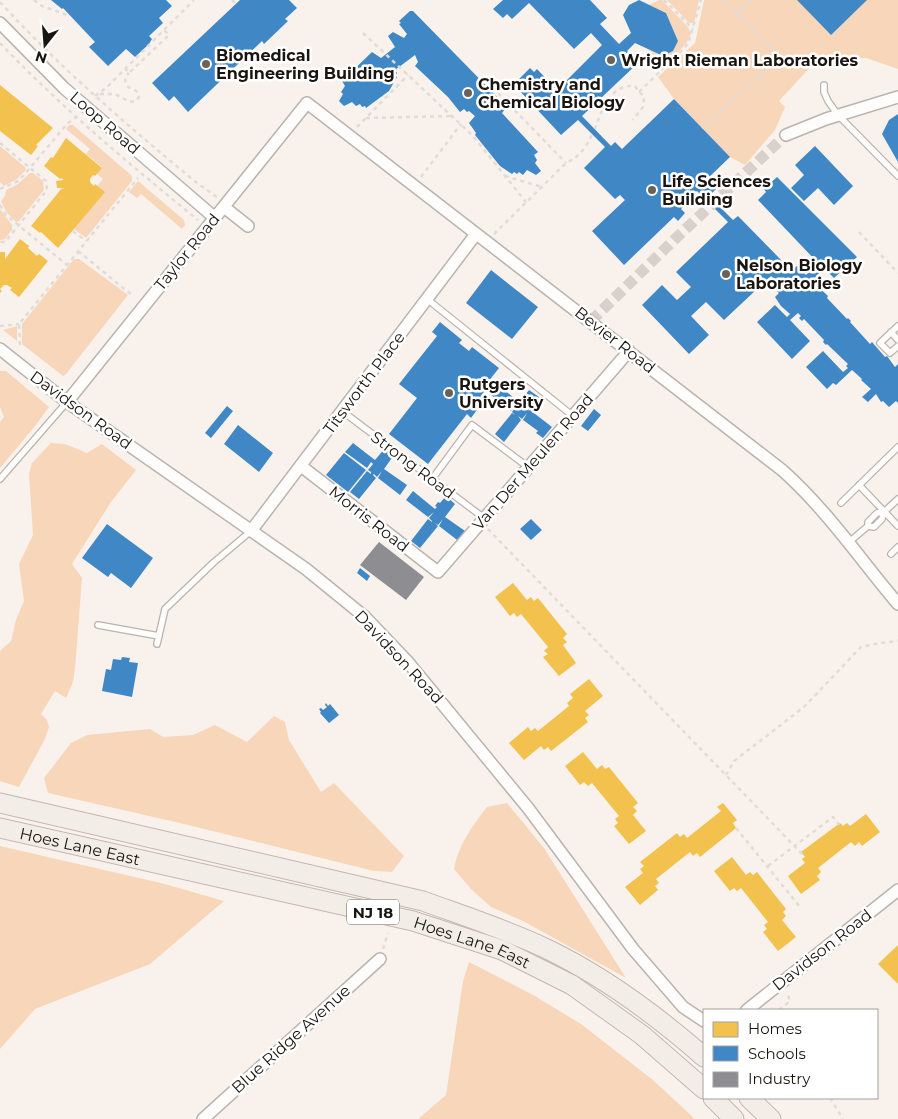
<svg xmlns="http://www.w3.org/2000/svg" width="898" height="1119" viewBox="0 0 898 1119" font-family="Montserrat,sans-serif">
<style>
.green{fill:#f8d6ba}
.homes{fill:#f2c14e}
.schools{fill:#3f88c5}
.industry{fill:#8d8d92}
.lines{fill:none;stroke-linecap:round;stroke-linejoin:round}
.minor-tunnel{stroke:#d8d1cb;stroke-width:11;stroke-dasharray:11 5.5;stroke-linecap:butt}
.service-casing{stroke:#bab4af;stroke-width:8}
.minor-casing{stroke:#bab4af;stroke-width:14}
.trunk-casing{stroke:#c2b7ae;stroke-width:21}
.path{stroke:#dfdcda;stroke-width:2.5;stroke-dasharray:4 4;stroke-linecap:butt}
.service{stroke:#fefdfc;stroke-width:5.5}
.minor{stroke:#fefdfc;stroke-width:11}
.trunk{stroke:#f3ede8;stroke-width:19}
.poi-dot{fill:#68625d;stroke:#fff;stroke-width:2}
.labels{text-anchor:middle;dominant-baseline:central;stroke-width:5;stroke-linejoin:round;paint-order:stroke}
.shield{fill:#fff;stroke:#5f5b58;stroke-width:1}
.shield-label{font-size:15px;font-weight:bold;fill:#1a1510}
.poi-label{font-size:16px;font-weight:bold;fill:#1a1510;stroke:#fff;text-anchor:start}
.street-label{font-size:16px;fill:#1a1510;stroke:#fff}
</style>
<rect width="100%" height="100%" fill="#f9f2ec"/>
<path class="green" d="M659,0H662L688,27L691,34L686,44L663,66L647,49L663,56L673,51L678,41L666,13L649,5Z
M667,0H699L694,23H689Z
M704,0H898V69L866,58L817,60L779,101L785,107L775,130L745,165L730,157L674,99L658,77L695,43Z
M69,125H73L132,176V181L86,238L74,229L104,192L97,186L103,179L97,174L102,167L86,154L90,149L66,129Z
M0,146L25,167L26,170L17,179L4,186L0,182Z
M30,173H33L43,181L44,190L19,221L16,222L7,213L1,201L5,196L6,190L18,184Z
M138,181L184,220L185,225L182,229L141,194L137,198L129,192Z
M0,209L12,225V230L5,239L0,240Z
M74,259H79L128,295L66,374L63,376L22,344V324Z
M17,326V341L3,330Z
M0,371H6L49,407L36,425L0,468V422L4,417L0,407Z
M51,443L65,444L87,453L102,444L136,470L111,502L72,564L82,578L75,669L73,682L66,698L55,691L41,714L47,720L49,727L45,739L19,787L0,781V651L11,641L16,620L24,601L19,564L33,535L29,474L32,463Z
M274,716L285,722L289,740L321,792L334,783L404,856L392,872L374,871L180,823L48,793L44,778L71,743L87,735L150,729L163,737L193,735L215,725L247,742Z
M507,803L544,848L626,978L523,921L491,907L471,889L454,869C458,845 473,825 487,807Z
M0,846L165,884L224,901L150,964L35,1009L0,1049Z
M469,962L535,996L581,1024L653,1080L695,1119H418L446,1095L463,981Z"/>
<path class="homes" d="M0,85L53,128L36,145L38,146L31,155L0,131Z
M66,138L102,168L95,176L93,175L90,179V182L94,186L95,184L105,192L58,248L41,232L40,233L31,226L62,188L63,189L64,188H57L56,181L64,180L61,178L60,179L44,166L51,157L53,158Z
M20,239L29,246L28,248L37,256L39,254L48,261L19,297L10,290L12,288L7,285H4L0,289L2,291L0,293V252H5V259Z
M513,583L527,600L531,597L534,601L538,598L567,634L563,638L567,642L563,645L576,663L559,676L543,657L548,654L544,651L548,647L521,614L517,617L514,613L510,616L495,597Z
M589,679L603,696L585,711L589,715L585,718L588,722L551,751L548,747L544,750L541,746L524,760L509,743L528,727L531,731L535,728L538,731L569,706L567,703L573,698L570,694Z
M583,752L597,769L602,765L605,769L609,767L638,803L633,807L637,811L633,815L646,831L629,844L614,826L618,823L615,819L619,816L592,783L588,786L584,782L580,785L565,766Z
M723,803L737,820L733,823L736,828L700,857L697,853L693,856L690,852L656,879L659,883L655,886L658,890L640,905L625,887L643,873L640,869L644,866L640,862L677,833L680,837L684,834L687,838L721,811L717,807Z
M866,814L880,832L862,846L859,842L855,846L851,842L818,868L821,872L817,876L820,880L801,894L788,876L805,863L802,859L805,857L801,852L840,823L843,826L847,823L850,826Z
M732,857L746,875L750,872L753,875L757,872L786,909L783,912L786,916L782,920L796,937L778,951L763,932L767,929L764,925L768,922L741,888L737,891L734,888L730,891L714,871Z
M898,945V984L878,964Z"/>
<path class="schools" d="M51,0H166L172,6L159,18L163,23L149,36L152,39L149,44L135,57L126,49L108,66L89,47L95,42L63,8L62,9Z
M240,0H289L297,8L285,19L288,21L264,44L262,41L188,112L174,96L169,101L152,83Z
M503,0H590L607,18L600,24L619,44L631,33L623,15L629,5L639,0L666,13L678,41L673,51L663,56L635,43L627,51L638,63L582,116L611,146L615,142L622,149L674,99L730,157L705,181L707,183L711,178L719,186L709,196L733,220L738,216L784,263L781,265L789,273L797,266L805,272L804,273L806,275L818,263L758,200L766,192L764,189L777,177L857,257L834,278L824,268L812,281L828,296L827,298L847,319L848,318L851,321L850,322L870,344L872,342L885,357L887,356L895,367L898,364V403L896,401L889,407L883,401L881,402L876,394L868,402L862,397L871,389L861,380L862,379L852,370L836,385L833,383L827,389L806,367L823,351L843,372L848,368L846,366L848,364L827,344L826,345L823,342L824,340L804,319L802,321L799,318L801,316L798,313L790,320L810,341L792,359L757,322L775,305L787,317L790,314L781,306L775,297L779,293L774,288L779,284L771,276L724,320L706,302L691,316L709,335L689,354L642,305L662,285L677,300L691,287L676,272L728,222L697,191L692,194L695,196L681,209L685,213L678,221L674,217L624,265L592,231L625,200L620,195L615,199L584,168L605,147L578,120L561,135L517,88L520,85L517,81L530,68L534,72L537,69L557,90L602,45L591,33L574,49L529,3L512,19L507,14L503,18L493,9Z
M797,0H867L831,35Z
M410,11H413L507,107L502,113L538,152L534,155L537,160L535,163L541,171L536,175L527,170L523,175L519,172L517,174L514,172L512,174L500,166L475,135L476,133L469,123L475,116L469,111L467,112L464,109L460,112L448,97L415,66L418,62L415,55L395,70L397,73L395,76L397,77L389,91L366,108L365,106L362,107L360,104L356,106L352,102L344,106L339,101L343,94L341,92L345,86L342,81L372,52L381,58L395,47L388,36L393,32L404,38L407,34L399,24L401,23L399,21Z
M898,114V162L882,134L889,120Z
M815,146L853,186L834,205L818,188L804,201L791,188L804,175L795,165Z
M491,270L538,307L512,339L466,303Z
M440,322L462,340L459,343L469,351L472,347L499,368L484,387L486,389L475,404L479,407L471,418L467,414L428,464L389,434L417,398L399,384L437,336L432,332Z
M497,384L519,402L518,404L521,401L519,399L522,396L524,397L529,390L539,397L528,411L530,410L552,427L543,438L536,433L538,431L523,420L527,413L522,419L518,416L521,420L504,442L495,434L512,413L515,415L512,412L517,405L511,411L490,394Z
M227,406L233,411L211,438L205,433Z
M594,409L601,415L588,431L581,426Z
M238,425L273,453L259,472L224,444Z
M353,443L375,460L385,448L394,455L384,469L407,485L400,495L378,478L382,471L377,477L374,474L373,475L376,478L359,499L350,492L367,471L371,474V472L368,470L373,464L371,462L367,468L345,452Z
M344,453L366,470L348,492L326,475Z
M413,491L435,509L437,507L435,506L438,502L440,503L446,496L455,504L445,517L468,533L461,543L439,526L443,519L438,525L435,523L438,526L420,548L411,541L428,519L432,522V521L429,518L434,512L428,517L406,500Z
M531,519L542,530L531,540L520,529Z
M107,524L153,558L131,588L111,573L108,577L82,558Z
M360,568L370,576L367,581L357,573Z
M122,657L130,658L129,662L138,663L132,697L102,691L106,669L111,670L113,659L121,660Z
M326,703L328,706L330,704L339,715L329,723L320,713L321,712L319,709L321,708L323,710L327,707L325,705Z"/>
<path class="industry" d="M379,542L424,577L406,600L360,565Z"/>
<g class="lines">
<path class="minor-tunnel" d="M591,321L675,239L786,135"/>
<g class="service-casing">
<path id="service" d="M824,85V92L828,101L838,115L898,176
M427,299L573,416
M898,326L880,343L890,353L898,346
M891,332L898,340
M342,411L484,518
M0,479L67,402
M432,479L472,425L528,467
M859,485L898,526
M841,503L898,447
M868,526V522L877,513L884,512
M848,543L868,526L874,527L882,519L884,512L898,499
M891,554L898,547
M98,625L159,636
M157,644L165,609L213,563L251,531"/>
</g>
<g class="minor-casing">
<path id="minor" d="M0,23L64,88L215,218
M786,135L826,119L898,97
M224,207L248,226
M0,349L67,402L306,569L365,617L407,661L528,808L633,949L683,1007L704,1021
M67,402L307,103L782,470C826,509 860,559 898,604
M301,466L438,572L629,351
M251,531L476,234
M747,1010L898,890
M203,1119L380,959"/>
</g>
<g class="trunk-casing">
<g id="trunk">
<path d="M0,803L423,901C464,916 508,930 547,949C605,977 656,1015 704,1057"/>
<path id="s1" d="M0,828L413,921L502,950L572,985L642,1035L704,1089"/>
<path d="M713,1098L734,1119"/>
<path d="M749,1098L771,1119"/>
</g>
</g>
<path class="path" d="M34,0L42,6L70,16
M232,0L236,4
M664,0L693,29
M723,0L780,58L828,64
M0,2C60,68 128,126 197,183L217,197
M737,13L751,0
M363,33L472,135L526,202
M0,43C61,107 129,164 198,220
M125,68L129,73L169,35L164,30
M639,92L688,44L701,0
M498,93L566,163
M100,94H115L130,102L136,101L139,97C138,89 132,90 127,86C124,80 125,77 129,73
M95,96L107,87L194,0
M366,118L452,116
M357,127L408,75
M702,128L780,58
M595,129C601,111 611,83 635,86L639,92L644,96L643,107L633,120
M0,143L46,181L47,190L5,242H0
M505,176L542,187
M421,177L461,124
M0,189L18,181L24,175L67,124L76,117
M0,205L6,215L67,265
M73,231L86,241
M859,232L898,273
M494,234L566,163C579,157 587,147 592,134
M78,251L133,296
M0,326L19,324
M20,345L19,324L138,178
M488,529L805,857
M726,775L734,761L804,707L861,647L880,643L898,641
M736,828L800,907
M768,866L833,817L839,825
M383,949L388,933
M779,1010L790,1001L787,992
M830,1098L843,1119"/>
<use href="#service" class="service"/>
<use href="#minor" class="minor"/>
<use href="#trunk" class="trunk"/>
</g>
<g class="poi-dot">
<circle cx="611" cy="60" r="5"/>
<circle cx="206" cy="64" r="5"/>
<circle cx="468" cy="93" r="5"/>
<circle cx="652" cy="190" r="5"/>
<circle cx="726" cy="274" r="5"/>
<circle cx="449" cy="393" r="5"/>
</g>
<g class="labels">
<rect class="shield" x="347" y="899.5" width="52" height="25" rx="4"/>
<g class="shield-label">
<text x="373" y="912">NJ 18</text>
</g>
<g class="poi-label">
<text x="216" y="55">Biomedical<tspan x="216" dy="18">Engineering Building</tspan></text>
<text x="621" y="60">Wright Rieman Laboratories</text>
<text x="478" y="84">Chemistry and<tspan x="478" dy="18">Chemical Biology</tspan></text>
<text x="662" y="181">Life Sciences<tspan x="662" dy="18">Building</tspan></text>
<text x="736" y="265">Nelson Biology<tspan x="736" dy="18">Laboratories</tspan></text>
<text x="459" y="384">Rutgers<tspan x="459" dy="18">University</tspan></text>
</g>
<g class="street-label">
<text transform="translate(105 123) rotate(41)">Loop Road</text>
<text transform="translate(187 252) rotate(-51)">Taylor Road</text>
<text transform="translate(615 340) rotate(38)">Bevier Road</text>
<text transform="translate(364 383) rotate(-53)">Titsworth Place</text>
<text transform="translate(81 410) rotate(36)">Davidson Road</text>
<text transform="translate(533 462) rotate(-49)">Van Der Meulen Road</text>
<text transform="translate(413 465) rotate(37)">Strong Road</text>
<text transform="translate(369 519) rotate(38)">Morris Road</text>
<text transform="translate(399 657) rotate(47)">Davidson Road</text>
<text stroke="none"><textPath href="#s1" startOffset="82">Hoes Lane East</textPath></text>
<text stroke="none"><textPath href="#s1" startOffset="486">Hoes Lane East</textPath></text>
<text transform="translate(822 950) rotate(-38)">Davidson Road</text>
<text transform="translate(291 1039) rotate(-42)">Blue Ridge Avenue</text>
</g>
</g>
<rect x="703" y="1009" width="175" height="90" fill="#ffffff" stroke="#a3a19f"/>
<rect x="713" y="1022" width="25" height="15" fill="#f2c14e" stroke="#a3a19f"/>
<text x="748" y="1034" font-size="15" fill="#1a1510">Homes</text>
<rect x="713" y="1046" width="25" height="15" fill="#3f88c5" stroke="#a3a19f"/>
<text x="748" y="1059" font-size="15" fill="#1a1510">Schools</text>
<rect x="713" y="1072" width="25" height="15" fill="#8d8d92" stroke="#a3a19f"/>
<text x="748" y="1084" font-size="15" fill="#1a1510">Industry</text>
<g transform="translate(45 45) rotate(197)" stroke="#ffffff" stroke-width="4" paint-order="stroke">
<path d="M0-4L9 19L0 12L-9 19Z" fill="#1a1510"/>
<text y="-8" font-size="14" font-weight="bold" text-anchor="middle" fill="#1a1510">N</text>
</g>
</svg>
